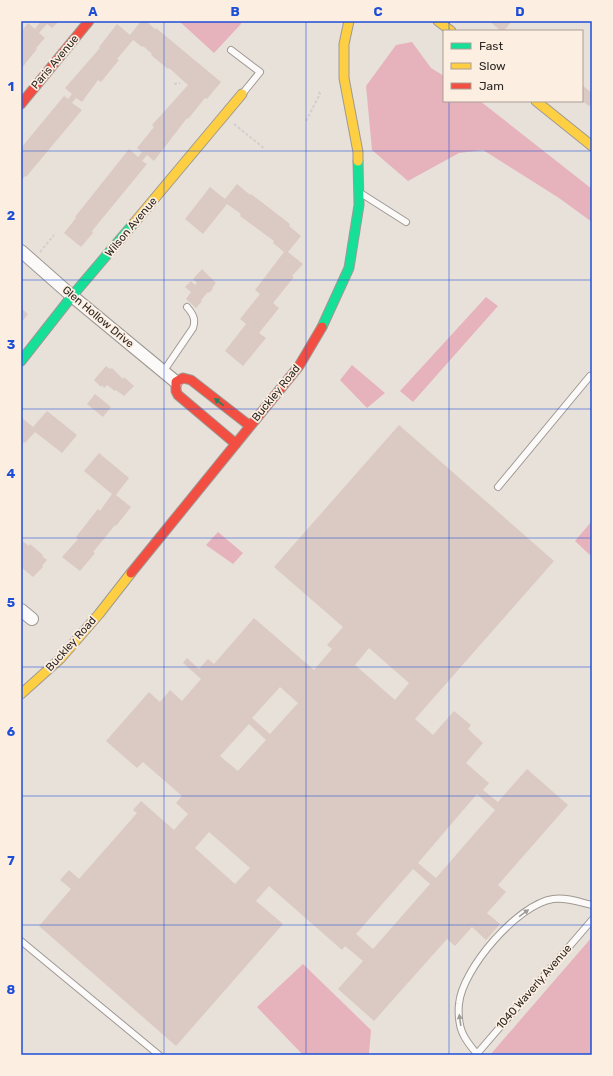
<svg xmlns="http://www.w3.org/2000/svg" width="613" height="1076" viewBox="0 0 613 1076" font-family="Rubik,sans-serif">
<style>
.forest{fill:#e6b2bc}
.building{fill:#dbc9c3;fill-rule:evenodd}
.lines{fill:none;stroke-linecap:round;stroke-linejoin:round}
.lane-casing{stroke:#9e9994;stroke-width:8}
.street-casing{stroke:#9e9994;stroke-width:14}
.fast-casing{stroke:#9e9994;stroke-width:11}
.slow-casing{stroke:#9e9994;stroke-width:11}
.jam-casing{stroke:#9e9994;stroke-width:11}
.path{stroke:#d2cfcd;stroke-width:2;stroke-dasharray:3 2;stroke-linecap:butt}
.lane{stroke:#fcfaf9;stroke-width:6}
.street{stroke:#fcfaf9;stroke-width:12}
.fast{stroke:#16e098;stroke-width:9}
.slow{stroke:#ffcf43;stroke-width:9}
.jam{stroke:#f24e42;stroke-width:9}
.oneway{fill:#21845e}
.oneway2{fill:#9e9b99}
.grid{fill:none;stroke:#1d4ed8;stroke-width:1;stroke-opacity:0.55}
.labels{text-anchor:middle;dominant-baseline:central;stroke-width:3.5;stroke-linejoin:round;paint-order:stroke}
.street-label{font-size:11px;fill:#2c2723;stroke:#fceee1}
.neatline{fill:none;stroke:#1d4ed8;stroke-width:1.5}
.grid-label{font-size:13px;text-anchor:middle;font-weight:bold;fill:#1d4ed8}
</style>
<rect width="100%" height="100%" fill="#e8e1da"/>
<path class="forest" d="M179,21H240L241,24L214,53Z
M412,42L431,68L444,76V101H480L592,189V222L559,198L483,150L459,153L408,181L372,150L366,86L396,45Z
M486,297L498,306L413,402L400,391Z
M352,365L385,393L367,408L340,380Z
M592,521V552L590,555L575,541Z
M218,532L243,553L233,564L206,545Z
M592,937V1055H490Z
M303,964L371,1030L369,1053L368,1055H303L257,1007Z"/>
<path class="building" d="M41,21H59L52,28L47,24L39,33L45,38L36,48L37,49L21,69V32L28,23L35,29Z
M141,21H146L155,29L156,28L221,82L207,99L205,98L188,119L187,118L154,161L147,155L142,161L147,164L92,231L93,233L81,247L64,233L76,218L75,217L129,149L138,157L142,152L137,148L154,127L152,125L188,85L169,68L168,69L151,55L152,54L143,46L142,47L133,40L117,59L119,60L101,82L98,80L82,102L76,98L72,103L82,110L26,177L25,176L21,181V148L64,96L68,99L72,94L65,88L100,48L99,47L117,24L130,35Z
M489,21H510L511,22L504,31H501Z
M582,85L592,93V103L589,106L582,101Z
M237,184L250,195L251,194L290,224L289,226L301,236L288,252L303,264L292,276L294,277L273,303L279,308L259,333L266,338L243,366L225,351L246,324L240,319L260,294L255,290L284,252L273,243L274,241L240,216L241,214L227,204L203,234L185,219L210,187L225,199Z
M202,269L216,283L212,288L213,289L209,293L208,292L201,300L202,301L196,308L186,299L191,292L185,287L191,281L195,285L197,283L193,279Z
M21,308L28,314L21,323Z
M106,366L110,369L112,368L123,379L124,377L134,386L124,396L116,390L115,391L107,385L104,388L102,385L101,387L94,380Z
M95,394L111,407L103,417L87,404Z
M47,411L77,435L62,453L35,432L25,443L24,442L21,446V417L33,427Z
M399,425L554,561L415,719L433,735L454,711L471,725L468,729L483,743L466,763L489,783L483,790L498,802L527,769L568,805L498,885L506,892L487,913L500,924L486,940L472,927L455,946L447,939L374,1021L338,989L363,961L345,946L342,950L269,886L256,901L283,924L176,1046L39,926L71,889L60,880L69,870L79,879L137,813L133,810L141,801L174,830L188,814L176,803L182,796L143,762L137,768L106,741L149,692L160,702L170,690L182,701L201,679L183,663L187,658L199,669L208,659L214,664L254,618L314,670L332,649L327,645L343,627L274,567ZM369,648L409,683L395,700L355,665ZM280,687L298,703L270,734L252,718ZM249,724L266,740L238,771L220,756ZM477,794L495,810L436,878L418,863ZM209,832L250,868L235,884L195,848ZM413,869L430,884L373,949L356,934Z
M99,453L129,478L116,495L131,507L116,526L115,525L108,534L93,552L95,553L80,571L62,557L78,539L76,537L90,519L98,509L100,511L112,494L84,471Z
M21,540L29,546L30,544L43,555L42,556L47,560L42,566L43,567L33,577L21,567Z"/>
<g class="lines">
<g class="lane-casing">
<path id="lane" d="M231,50L260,72L243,93
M362,194L406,222
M163,372L193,328C196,319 193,314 187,307
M498,487L590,376
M21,941L159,1055
M477,1054C472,1048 466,1041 463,1034C459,1026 458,1013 459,1004C462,969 518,904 553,899C566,897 579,902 592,905
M476,1055L592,920"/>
</g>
<g class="street-casing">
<path id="street" d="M21,251L72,296L176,382
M21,610L32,619"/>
</g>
<g class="fast-casing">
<path id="fast" d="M322,327L349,268L359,205L358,161
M21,361L72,296L134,223"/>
</g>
<g class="slow-casing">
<path id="slow" d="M349,21L344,44V78L358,152V161
M438,21L451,31
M536,101L592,146
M134,223L242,94
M21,694L60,659L99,614L131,573"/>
</g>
<g class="jam-casing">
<path id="jam" d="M21,104L89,21
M236,444L178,395L176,391V382L183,378L191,380L250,426
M131,573L299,366L322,327"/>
</g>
<path class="path" d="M174,84L180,83
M306,121L320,94L318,90
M234,124L265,149
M40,252L54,235"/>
<use href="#lane" class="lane"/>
<use href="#street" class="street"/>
<use href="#fast" class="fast"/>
<use href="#slow" class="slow"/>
<use href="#jam" class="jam"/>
</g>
<defs><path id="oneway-solid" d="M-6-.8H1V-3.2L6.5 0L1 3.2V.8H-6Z"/></defs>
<use class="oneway" href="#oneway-solid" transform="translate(219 402) rotate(-142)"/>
<g class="oneway2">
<use href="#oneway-solid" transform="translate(524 913) rotate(-36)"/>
<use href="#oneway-solid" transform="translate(460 1020) rotate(-98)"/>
</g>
<path class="grid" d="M164,21V1055M306,21V1055M449,21V31M449,101V1055M21,151H592M21,280H592M21,409H592M21,538H592M21,667H592M21,796H592M21,925H592"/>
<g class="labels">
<g class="street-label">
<text transform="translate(55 62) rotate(-50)">Paris Avenue</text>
<text transform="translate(131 227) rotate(-50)">Wilson Avenue</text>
<text transform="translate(98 317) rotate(40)">Glen Hollow Drive</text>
<text transform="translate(276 393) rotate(-51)">Buckley Road</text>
<text transform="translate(71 644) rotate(-48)">Buckley Road</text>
<text transform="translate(534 987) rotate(-49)">1040 Waverly Avenue</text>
</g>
</g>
<rect width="613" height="1076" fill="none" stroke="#fceee1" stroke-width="44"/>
<rect x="443" y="30" width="140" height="72" fill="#fceee1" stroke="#a99e95"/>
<rect x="451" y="43" width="20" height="6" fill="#16e098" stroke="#a99e95"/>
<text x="479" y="50" font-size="12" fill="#2c2723">Fast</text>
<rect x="451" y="63" width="20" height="6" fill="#ffcf43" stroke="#a99e95"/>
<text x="479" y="70" font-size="12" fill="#2c2723">Slow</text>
<rect x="451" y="83" width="20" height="6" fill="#f24e42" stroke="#a99e95"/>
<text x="479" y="90" font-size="12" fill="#2c2723">Jam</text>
<rect x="22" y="22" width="569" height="1032" class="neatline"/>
<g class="grid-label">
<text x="93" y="16">A</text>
<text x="235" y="16">B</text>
<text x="378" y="16">C</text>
<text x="520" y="16">D</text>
<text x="11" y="91">1</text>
<text x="11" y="220">2</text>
<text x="11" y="349">3</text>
<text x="11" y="478">4</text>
<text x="11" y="607">5</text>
<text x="11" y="736">6</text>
<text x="11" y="865">7</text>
<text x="11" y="994">8</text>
</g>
</svg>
